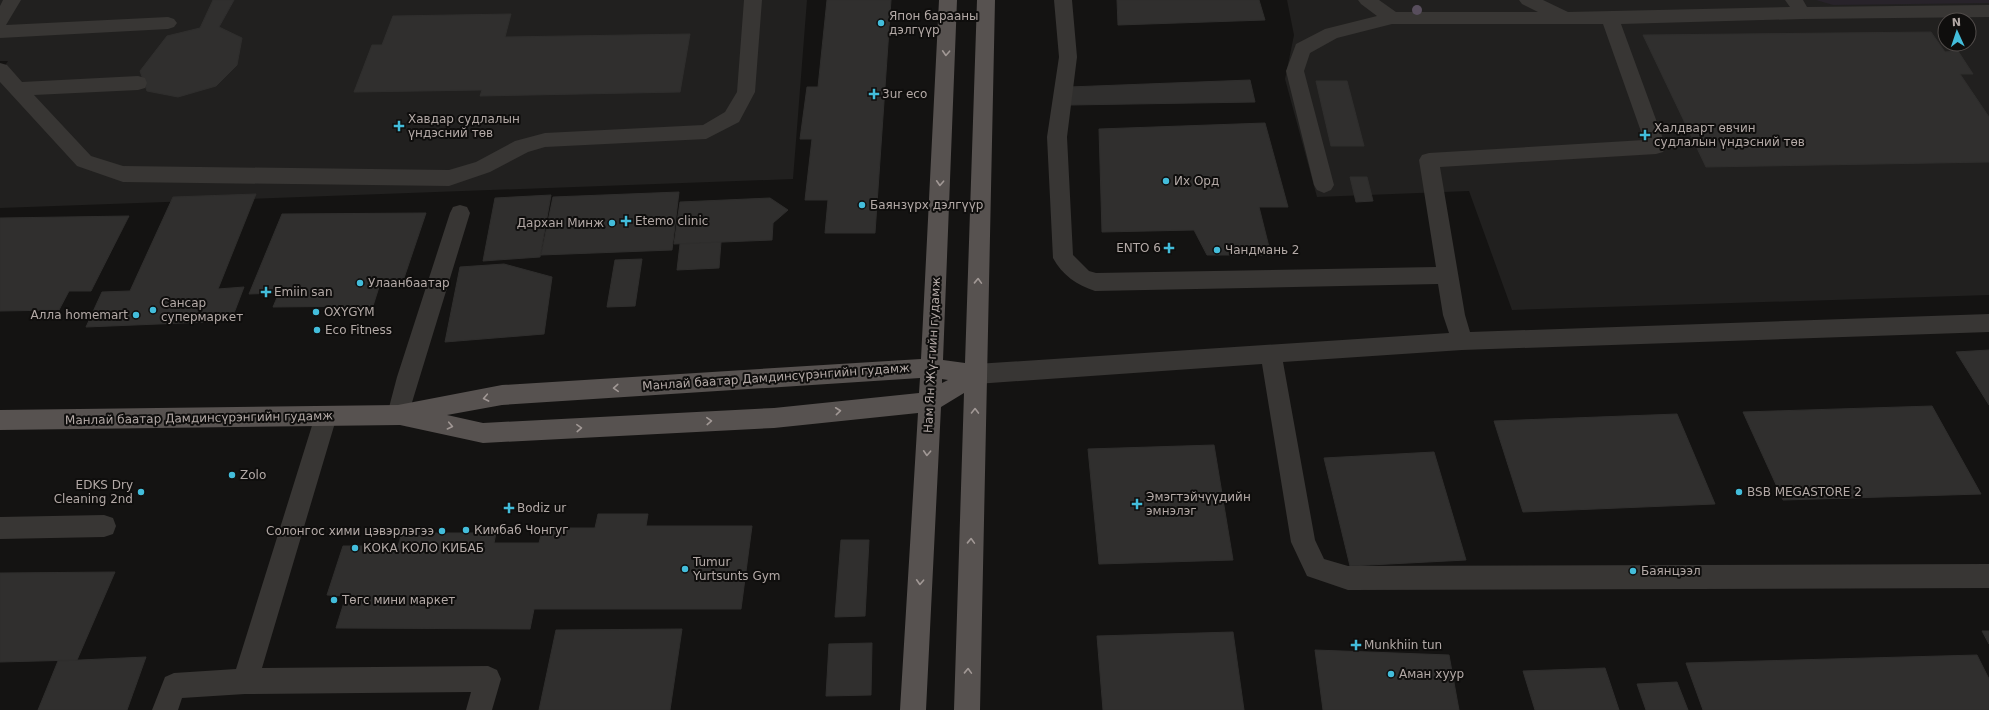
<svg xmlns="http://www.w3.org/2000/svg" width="1989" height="710" viewBox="0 0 1989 710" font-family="'DejaVu Sans',sans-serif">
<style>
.built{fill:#21201f;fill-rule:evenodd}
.green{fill:#28232a}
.building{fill:#302f2e;stroke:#2f2e2d}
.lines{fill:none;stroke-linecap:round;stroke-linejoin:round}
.minor{fill:#383634;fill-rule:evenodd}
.major{fill:#575250;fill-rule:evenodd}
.tree{fill:#584e5d}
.oneway{stroke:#a19895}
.poi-dot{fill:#43bddb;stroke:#0f0e0d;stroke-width:1.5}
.labels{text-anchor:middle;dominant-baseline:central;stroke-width:4;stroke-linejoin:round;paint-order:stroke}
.poi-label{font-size:12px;fill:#b3a9a6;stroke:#0f0e0d;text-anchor:start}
.street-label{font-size:12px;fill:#b3a9a6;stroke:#0f0e0d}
</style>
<rect width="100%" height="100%" fill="#141312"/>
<path class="built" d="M0,0H807L793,179L0,208V73L8,61H0Z
M1287,0H1989V295L1512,310L1469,191L1317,197L1285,79L1294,35ZM1945,20H1969V44H1945Z"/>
<path class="green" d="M1816,0H1989V3L1833,5Z"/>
<path class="building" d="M213,0H234L219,27L242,38L237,65L216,86L178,97L147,91L140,71L167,36L200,28Z
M827,0H891L875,233H825L828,200H805L812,139H800L807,87H818Z
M1117,0H1259L1265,20L1118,25Z
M511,14L505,37L690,34L680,92L480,96L482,90L354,92L372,45H382L393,16Z
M1931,32L1945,52L1958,51L1973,74H1960L1989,117V162L1706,167L1643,35Z
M1250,80L1255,102L1069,105V87Z
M1316,81H1347L1364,146H1331Z
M1265,123L1288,207H1259L1271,255H1207L1194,230L1102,232L1099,129Z
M1350,177H1367L1373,201L1356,202Z
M679,192L672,250L541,255L553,197Z
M256,194L218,289L244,287L231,321L86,327L102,292L130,291L173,197Z
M551,195L540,257L483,261L495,198Z
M770,198L788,210L773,223L772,240L674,244L680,202Z
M426,213L401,287H379L373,306L273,307L279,293L249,294L282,214Z
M129,216L91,291H69L59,310L0,311V218Z
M721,242L719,268L677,270L680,244Z
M642,259L635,306L607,307L615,260Z
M504,264L552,277L544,334L445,342L460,267Z
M1989,350V405L1956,352Z
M1932,406L1981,494L1783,500L1743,412Z
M1677,414L1715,504L1523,512L1494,421Z
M1214,445L1233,560L1099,564L1088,449Z
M1434,452L1466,560L1350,566L1324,458Z
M598,514H648L646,526H752L741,609H534L530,629L336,628L346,596L327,595L343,546H398L402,533H496L494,543H539L543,528H595Z
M841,540H869L865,616L835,617Z
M115,572L77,660L0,662V573Z
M682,629L670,710H539L556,630Z
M1982,631H1989V644Z
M1233,632L1244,710H1103L1097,636Z
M872,643L871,695L826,696L829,644Z
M1315,650L1449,655L1459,710H1323Z
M1977,655L1989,679V710H1703L1686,663Z
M146,657L127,710H38L58,661Z
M1605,668L1619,710H1535L1523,671Z
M1677,682L1688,710H1646L1637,684Z"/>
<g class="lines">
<path class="minor" d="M3,0H21L6,25L168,17L174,19L177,23L174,27L168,29L0,38V6Z
M744,0H762L755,92L739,122L706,139L545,147L528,152L490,172L449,186L123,182L77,166L0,82V63L7,65L22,82L138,76L145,78L147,83L145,88L138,90L34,95L91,156L123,166L449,170L476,162L515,141L545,133L703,125L725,112L737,92Z
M1054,0H1072L1077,57L1067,137L1073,255L1089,271L1096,273L1436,267L1419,160L1422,155L1429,153L1644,140L1603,24H1392L1337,38L1310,53L1304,71L1334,185L1331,190L1324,193L1317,190L1314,185L1286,71L1296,44L1325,29L1377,16L1361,4L1358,0H1379L1396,12H1538L1522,4L1519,0H1543L1568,12L1790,7L1785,0H1803L1807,7L1989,5V17L1802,19L1621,24L1666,147L1663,152L1656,154L1440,167L1465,315L1470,332L1989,314V332L1462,350L1283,362L1315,540L1324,559L1348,566L1989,564V588L1348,590L1307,576L1291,542L1262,364L976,384L968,381L965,374L968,367L976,364L1449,333L1443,315L1438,284L1095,291C1077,285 1062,275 1053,258L1047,137L1059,57Z
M460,205L467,207L470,213L406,422L398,425L390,422L387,415L397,377L450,213L453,207Z
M326,406L334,409L337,416L262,668L488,666L497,670L501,679L492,710H466L471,692L245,694L182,698L178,710H152L165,677L174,673L236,669L315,416L318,409Z
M104,515L113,518L116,526L113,534L104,537L0,539V517Z"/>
<path class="major" d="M939,0H957L943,360L965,363L977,0H995L980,710H954L964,393L941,407L926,710H900L918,413L774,428L483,443L400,425L0,430V410L398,405L502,385L921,359ZM920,378L919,393L774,408L483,423L447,415L502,405ZM942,379L948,380L942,383Z"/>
</g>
<circle class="tree" cx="1417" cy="10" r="5"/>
<defs><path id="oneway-chevron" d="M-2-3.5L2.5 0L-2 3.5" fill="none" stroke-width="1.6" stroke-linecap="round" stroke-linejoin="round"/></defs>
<g class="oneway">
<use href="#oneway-chevron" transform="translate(946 53) rotate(93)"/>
<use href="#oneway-chevron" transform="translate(940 183) rotate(93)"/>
<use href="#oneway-chevron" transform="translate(978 281) rotate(-88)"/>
<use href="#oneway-chevron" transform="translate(616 388) rotate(176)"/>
<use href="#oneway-chevron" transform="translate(486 398) rotate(169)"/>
<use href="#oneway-chevron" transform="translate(838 411) rotate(-6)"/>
<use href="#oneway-chevron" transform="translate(975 411) rotate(-89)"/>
<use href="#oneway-chevron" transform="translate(709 421) rotate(-3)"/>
<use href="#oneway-chevron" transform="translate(450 426) rotate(12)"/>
<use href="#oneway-chevron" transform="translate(579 428) rotate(-3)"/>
<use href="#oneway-chevron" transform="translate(927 453) rotate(93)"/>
<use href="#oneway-chevron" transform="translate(971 541) rotate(-88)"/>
<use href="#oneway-chevron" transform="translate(920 582) rotate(93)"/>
<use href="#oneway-chevron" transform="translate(968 671) rotate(-88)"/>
</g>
<g class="poi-dot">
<circle cx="881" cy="23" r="4"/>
<path d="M872 88h4v4h4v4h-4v4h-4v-4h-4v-4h4z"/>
<path d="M397 120h4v4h4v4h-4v4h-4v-4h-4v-4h4z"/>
<path d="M1643 129h4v4h4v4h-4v4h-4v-4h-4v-4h4z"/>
<circle cx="1166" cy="181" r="4"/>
<circle cx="862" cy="205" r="4"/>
<path d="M624 215h4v4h4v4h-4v4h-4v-4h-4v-4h4z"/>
<circle cx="612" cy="223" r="4"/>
<path d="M1167 242h4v4h4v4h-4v4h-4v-4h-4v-4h4z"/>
<circle cx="1217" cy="250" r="4"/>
<circle cx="360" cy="283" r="4"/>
<path d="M264 286h4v4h4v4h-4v4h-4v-4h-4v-4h4z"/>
<circle cx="153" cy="310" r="4"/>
<circle cx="316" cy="312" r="4"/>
<circle cx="136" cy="315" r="4"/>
<circle cx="317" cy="330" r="4"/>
<circle cx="232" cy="475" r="4"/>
<circle cx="141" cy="492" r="4"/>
<circle cx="1739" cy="492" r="4"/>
<path d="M1135 498h4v4h4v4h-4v4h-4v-4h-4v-4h4z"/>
<path d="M507 502h4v4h4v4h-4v4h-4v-4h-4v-4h4z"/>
<circle cx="466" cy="530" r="4"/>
<circle cx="442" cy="531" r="4"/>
<circle cx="355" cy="548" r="4"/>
<circle cx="685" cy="569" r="4"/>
<circle cx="1633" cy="571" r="4"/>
<circle cx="334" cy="600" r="4"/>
<path d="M1354 639h4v4h4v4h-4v4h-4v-4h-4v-4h4z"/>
<circle cx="1391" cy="674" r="4"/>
</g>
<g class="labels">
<g class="poi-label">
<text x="889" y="16">Япон барааны<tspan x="889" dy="14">дэлгүүр</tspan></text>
<text x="882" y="94">3ur eco</text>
<text x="408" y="119">Хавдар судлалын<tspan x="408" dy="14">үндэсний төв</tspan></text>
<text x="1654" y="128">Халдварт өвчин<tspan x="1654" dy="14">судлалын үндэсний төв</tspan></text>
<text x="1174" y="181">Их Орд</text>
<text x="870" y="205">Баянзүрх дэлгүүр</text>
<text x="635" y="221">Etemo clinic</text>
<text x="604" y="223" text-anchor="end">Дархан Минж</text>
<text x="1161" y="248" text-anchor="end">ENTO 6</text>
<text x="1225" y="250">Чандмань 2</text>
<text x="368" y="283">Улаанбаатар</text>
<text x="274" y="292">Emiin san</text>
<text x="161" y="303">Сансар<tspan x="161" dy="14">супермаркет</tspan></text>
<text x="324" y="312">OXYGYM</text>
<text x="128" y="315" text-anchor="end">Алла homemart</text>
<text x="325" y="330">Eco Fitness</text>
<text x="240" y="475">Zolo</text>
<text x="133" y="485" text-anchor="end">EDKS Dry<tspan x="133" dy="14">Cleaning 2nd</tspan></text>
<text x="1747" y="492">BSB MEGASTORE 2</text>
<text x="1146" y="497">Эмэгтэйчүүдийн<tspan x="1146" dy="14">эмнэлэг</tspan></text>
<text x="517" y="508">Bodiz ur</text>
<text x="474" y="530">Кимбаб Чонгуг</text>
<text x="434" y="531" text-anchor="end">Солонгос хими цэвэрлэгээ</text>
<text x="363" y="548">КОКА КОЛО КИБАБ</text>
<text x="693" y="562">Tumur<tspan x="693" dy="14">Yurtsunts Gym</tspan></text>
<text x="1641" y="571">Баянцээл</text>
<text x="342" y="600">Төгс мини маркет</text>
<text x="1364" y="645">Munkhiin tun</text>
<text x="1399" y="674">Аман хуур</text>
</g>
<g class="street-label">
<text transform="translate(932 355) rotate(-87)">Нам Ян Жү-гийн гудамж</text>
<text transform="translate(776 377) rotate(-4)">Манлай баатар Дамдинсүрэнгийн гудамж</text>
<text transform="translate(199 418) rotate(-1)">Манлай баатар Дамдинсүрэнгийн гудамж</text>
</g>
</g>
<g transform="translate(1957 32) rotate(357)"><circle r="19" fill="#0f0e0d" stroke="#514c4a"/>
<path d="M0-3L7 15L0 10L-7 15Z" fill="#43bddb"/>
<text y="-6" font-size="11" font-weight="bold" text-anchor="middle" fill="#b3a9a6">N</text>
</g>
</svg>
